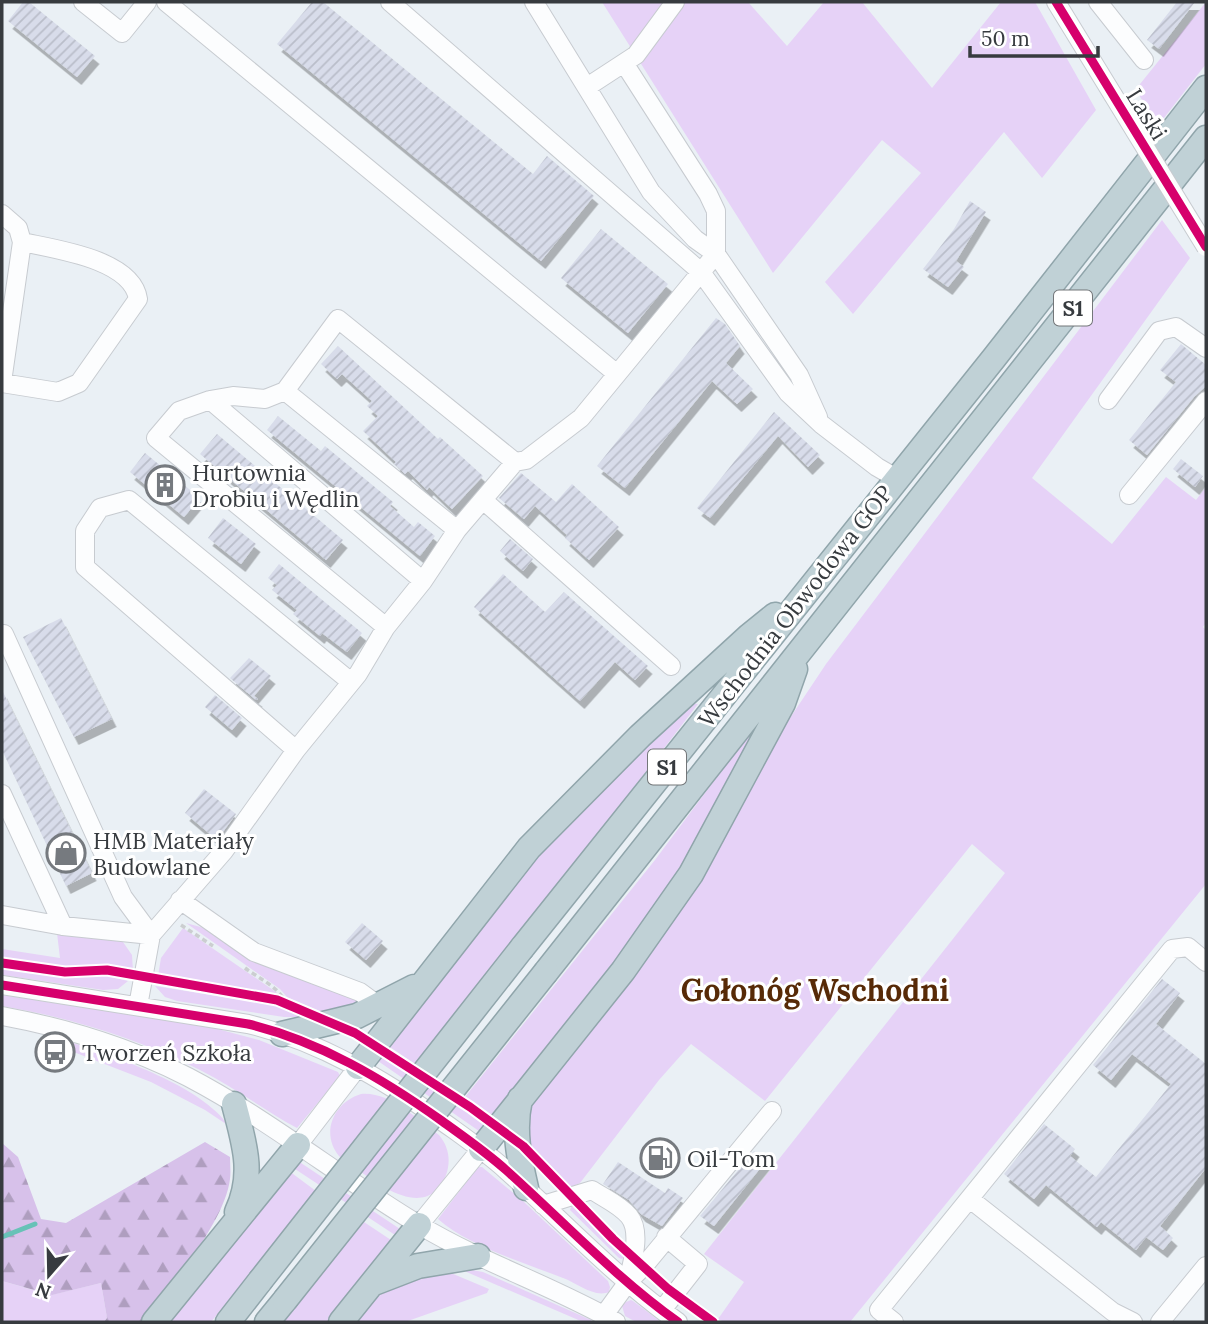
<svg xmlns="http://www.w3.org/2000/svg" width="1208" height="1324" viewBox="0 0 1208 1324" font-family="Lora,serif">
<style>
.green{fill:#e6d2f7}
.forest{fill:url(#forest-firs)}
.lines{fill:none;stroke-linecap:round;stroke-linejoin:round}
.stream{stroke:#67c2b7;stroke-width:5}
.building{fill:url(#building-hatch);filter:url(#shadow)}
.minor-casing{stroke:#c7cbd0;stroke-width:20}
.highway-casing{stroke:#90a5ab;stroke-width:27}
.path{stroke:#cbced0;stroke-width:3.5;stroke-dasharray:5 3.5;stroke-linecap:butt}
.minor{stroke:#fcfdfe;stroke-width:18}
.highway{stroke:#c0d1d6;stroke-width:24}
.minor-bridge-casing{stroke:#c7cbd0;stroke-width:20;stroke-linecap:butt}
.highway-bridge-casing{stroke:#90a5ab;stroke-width:27;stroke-linecap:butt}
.minor-bridge{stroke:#fcfdfe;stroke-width:18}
.highway-bridge{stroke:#c0d1d6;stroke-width:24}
.cycleway-casing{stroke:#fff;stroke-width:13}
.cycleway{stroke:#d6006c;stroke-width:9}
.labels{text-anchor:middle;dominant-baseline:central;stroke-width:6;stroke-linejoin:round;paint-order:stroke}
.shield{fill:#fff;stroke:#737679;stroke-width:2}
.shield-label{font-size:21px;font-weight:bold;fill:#373b3f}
.street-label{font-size:23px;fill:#373b3f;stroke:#fff}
.poi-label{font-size:23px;fill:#373b3f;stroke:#fff;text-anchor:start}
.district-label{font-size:30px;font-weight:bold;fill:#572a07;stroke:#fff}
</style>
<defs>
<pattern id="forest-firs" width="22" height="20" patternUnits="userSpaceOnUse" patternTransform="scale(1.75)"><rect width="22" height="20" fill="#d7c1ea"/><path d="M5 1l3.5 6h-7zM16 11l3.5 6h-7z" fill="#af9ebf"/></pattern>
<pattern id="building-hatch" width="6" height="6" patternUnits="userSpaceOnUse" patternTransform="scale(1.75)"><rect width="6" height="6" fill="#d8dcea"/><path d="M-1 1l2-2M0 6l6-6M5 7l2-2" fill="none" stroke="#babeca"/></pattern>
<filter id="shadow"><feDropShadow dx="4.5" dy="8" stdDeviation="0" flood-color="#0004"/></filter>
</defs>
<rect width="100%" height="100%" fill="#eaf0f5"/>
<path class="green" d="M602,2H748L787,46L824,2H862L932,88L1001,2H1035L1096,110L1042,178L1004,132L853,314L825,282L921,173L882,140L773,273Z
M1206,2V64L1160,123L1144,104L1136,89Z
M1162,220L1190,258L1032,478L1112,544L1166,477L1196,500L1206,487V623L1203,627L1206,630V884L850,1322H724L718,1319L744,1282L704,1254L1005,873L972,844L765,1101L691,1044L659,1080L580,1183L571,1187L523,1137L531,1099L690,898L782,730L826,664Z
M691,703L698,704L562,881L415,1064L387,1045L528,866L578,812Z
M749,734L755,736L687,862L601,980L493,1117L465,1097L655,860Z
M186,923L204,928L216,936L358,996L360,1004L327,1014L287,997L280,989Z
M183,928L276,992L279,995L158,976L161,958Z
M57,933L123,942L132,955L133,971L110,965L70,967L2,958V949L60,958Z
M2,968L61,977L107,976L128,981L118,989L103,990L2,975Z
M155,986L280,1006L306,1017H284L177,1001L165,997Z
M2,995L210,1027L259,1040L338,1072L340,1076L297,1128C264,1110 234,1087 200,1070C137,1038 71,1018 2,1006Z
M73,1043C119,1058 201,1086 229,1126L205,1110L151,1082L71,1051Z
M380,1054L486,1125L483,1130L479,1131L378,1061Z
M361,1094C389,1091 417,1119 439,1135C449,1147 451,1161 446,1175C429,1219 384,1189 361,1172C354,1167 345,1162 339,1156C320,1133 334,1102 361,1094Z
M298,1161L400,1229L398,1237L292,1167Z
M478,1167H482L523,1201L608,1281L610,1287L609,1292C594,1298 577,1283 563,1278C522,1262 469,1246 438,1219Z
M289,1171L316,1191L211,1322H169Z
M573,1203L611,1244L625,1255L622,1259L619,1258L570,1210Z
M364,1222L394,1242L337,1312L329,1322H282Z
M455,1267L483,1272L591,1320V1322H583Z
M439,1268L489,1289L487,1293L405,1322H356L372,1302L388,1288Z
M2,1281L51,1295L101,1283L107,1318L104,1322H2Z
M631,1300L633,1301L661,1322H636L625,1316L622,1306L626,1302Z"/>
<path class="forest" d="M205,1142L230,1157C230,1164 231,1172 230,1179C225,1222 169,1288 142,1322H104L107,1318L101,1283L52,1295L2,1281V1143L18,1157L41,1219L66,1223Z"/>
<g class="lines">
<path class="stream" d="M2,1237L35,1224"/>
</g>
<path class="building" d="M23,2H29L95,56L77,77L8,21Z
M312,2H323L533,174L547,156L594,196L541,261L277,44Z
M1177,2H1195L1159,49L1147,40Z
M970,201L986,212L956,261L964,267L948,287L923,269L954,229Z
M601,229L668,284L628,333L561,278Z
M716,318L725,324L740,346L726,363L753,389L737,404L712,381L625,488L597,466Z
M1181,344L1206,365V386L1194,397L1147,455L1129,440L1176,382L1160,370Z
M338,346L438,439L440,437L483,476L452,509L429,487L427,490L408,471L405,474L399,468L394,464L396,462L363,431L378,416L367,406L372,401L342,374L337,379L321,364Z
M774,412L820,455L808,467L778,436L710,518L697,508Z
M278,416L321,451L325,446L393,502L390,506L414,527L418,522L435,536L420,556L267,430Z
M217,434L343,540L326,560L200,454Z
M145,453L200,498L184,517L130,472Z
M1181,459L1203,476L1195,487L1173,469Z
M521,473L556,502L572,484L619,527L589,560L565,538L567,535L535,506L524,519L499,498Z
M223,518L256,544L241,564L208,538Z
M510,539L533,559L523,571L500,551Z
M279,564L362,633L347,652L322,633L320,636L293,614L297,610L272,590L277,585L268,578Z
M503,574L545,612L564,592L648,666L635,680L615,662L580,701L474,607Z
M61,618L112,719L74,737L23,637Z
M249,658L271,676L254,696L258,699L256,700L230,678Z
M2,690L92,873L66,886L2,750Z
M215,695L242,718L232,730L205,707Z
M204,789L236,814L217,840L185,813Z
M362,923L383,941L366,960L345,942Z
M1162,979L1180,993L1156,1024L1206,1064V1168L1160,1226L1173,1238L1163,1250L1146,1237L1136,1250L1101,1222L1097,1227L1046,1185L1034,1199L1004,1174L1044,1124L1075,1149L1070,1156L1096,1177L1171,1084L1132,1054L1111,1080L1093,1065Z
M754,1151L766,1161L714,1226L700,1216Z
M618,1162L665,1193L668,1188L683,1198L662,1226L641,1214L629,1200L603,1184Z"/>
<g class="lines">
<g class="minor-casing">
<path id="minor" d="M83,2L122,33L147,2
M166,2L617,374
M534,2L651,192L695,239L716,254L701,272L788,393L821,424L877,467L896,478
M1056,2L1113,95
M1098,2L1144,60
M624,63L708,194L716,211V254L799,375L818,417
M587,87L636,55L675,2
M2,214L18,228L22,242L2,382
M2,383L58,392L79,383L138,299C132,259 54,249 22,242
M285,391L457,530
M210,400L423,581
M1108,400L1159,331L1176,327L1206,348
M1129,495L1206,401
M483,500L671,666
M386,627L156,438L179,411L210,400L233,396L265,399L285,391L338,319L515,462
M296,750L85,567V531L100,508L129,500L351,682
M2,794L63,926
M180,900L254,952L360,992L379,1006
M2,915L63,926L151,935L123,897L4,634
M2,985L248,1024C319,1041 383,1079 442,1121C464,1137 486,1152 506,1170C563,1221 616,1278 678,1322
M138,1006L151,935L224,851L296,750L358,674L386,627L423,581L457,530L515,462L526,460L581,418L701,272L390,2
M2,1016C67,1028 129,1047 188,1077C270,1120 342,1179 421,1226C483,1263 553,1286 616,1322
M298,1145L358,1067
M970,1199L1113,1312L1133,1322
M543,1205L592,1190C604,1198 620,1205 629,1216C642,1232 632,1263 628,1282
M419,1225L481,1149
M662,1310L698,1264L666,1237
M604,1315L628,1282L644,1266L772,1111
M894,1322L879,1310L1172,949L1188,947L1206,962
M1160,1322L1206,1266"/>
</g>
<g class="highway-casing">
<path id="highway" d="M522,948L994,358L1206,88
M546,972L1206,138
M282,1034L357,1016L414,987
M358,1067L529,848L640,736L749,636L775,615
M520,1099C513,1130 519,1158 526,1188
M234,1104C244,1143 255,1173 237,1212
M481,1149L623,971L691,874L783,703L795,669
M374,1283L418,1266L478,1256
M154,1322L298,1145
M228,1322L260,1281
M267,1322L285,1300
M341,1322L419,1225"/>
</g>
<path class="path" d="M181,925L213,946
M245,968C258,978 279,987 285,1002"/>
<use href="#minor" class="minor"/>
<use href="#highway" class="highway"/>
<g class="minor-bridge-casing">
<path id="minor-bridge" d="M1113,95L1206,247"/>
</g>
<g class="highway-bridge-casing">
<path id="highway-bridge" d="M260,1281L522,948
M285,1300L546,972"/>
</g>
<use href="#minor-bridge" class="minor-bridge"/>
<use href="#highway-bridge" class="highway-bridge"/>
<g class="cycleway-casing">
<path id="cycleway" d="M1056,2L1206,247
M2,963L65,972L107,970L277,1000L355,1033L470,1107L523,1146L613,1239L668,1289L713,1322
M2,985L248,1024C319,1041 383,1079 442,1121C464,1137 486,1152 506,1170C563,1221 616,1278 678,1322"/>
</g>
<use href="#cycleway" class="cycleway"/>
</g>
<defs>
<g id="building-ring" transform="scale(2.0125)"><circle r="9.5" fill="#fff" stroke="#767a7f" stroke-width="1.5"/><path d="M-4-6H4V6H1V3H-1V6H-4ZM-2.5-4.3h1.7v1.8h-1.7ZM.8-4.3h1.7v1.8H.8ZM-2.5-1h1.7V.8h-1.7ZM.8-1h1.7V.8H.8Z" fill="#767a7f"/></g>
<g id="shop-ring" transform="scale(2.0125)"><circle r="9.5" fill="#fff" stroke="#767a7f" stroke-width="1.5"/><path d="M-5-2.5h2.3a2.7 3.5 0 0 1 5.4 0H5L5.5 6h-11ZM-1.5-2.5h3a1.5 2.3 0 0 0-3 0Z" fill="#767a7f"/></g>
<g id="bus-ring" transform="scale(2.0125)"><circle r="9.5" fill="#fff" stroke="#767a7f" stroke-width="1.5"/><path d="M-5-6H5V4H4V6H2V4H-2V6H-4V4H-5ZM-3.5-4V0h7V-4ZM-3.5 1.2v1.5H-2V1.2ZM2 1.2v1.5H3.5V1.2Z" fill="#767a7f"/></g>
<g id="fuel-ring" transform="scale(2.0125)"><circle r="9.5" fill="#fff" stroke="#767a7f" stroke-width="1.5"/><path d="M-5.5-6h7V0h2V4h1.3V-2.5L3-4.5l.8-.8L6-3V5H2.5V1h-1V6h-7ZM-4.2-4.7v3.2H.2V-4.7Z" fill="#767a7f"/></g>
</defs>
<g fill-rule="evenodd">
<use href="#building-ring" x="165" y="485"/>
<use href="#shop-ring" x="66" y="853"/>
<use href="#bus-ring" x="55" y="1052"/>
<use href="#fuel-ring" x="660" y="1158"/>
</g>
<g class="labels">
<g class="shield">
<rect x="1054" y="290.5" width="38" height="35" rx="5"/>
<rect x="648" y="749.5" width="38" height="35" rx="5"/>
</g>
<g class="shield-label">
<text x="1073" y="308">S1</text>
<text x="667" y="767">S1</text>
</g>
<g class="street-label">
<text transform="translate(1147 114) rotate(58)">Laski</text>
<text transform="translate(795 606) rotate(-52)">Wschodnia Obwodowa GOP</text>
</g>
<g class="poi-label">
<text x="192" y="472">Hurtownia<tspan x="192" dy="26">Drobiu i Wędlin</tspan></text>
<text x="93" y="840">HMB Materiały<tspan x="93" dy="26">Budowlane</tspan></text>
<text x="82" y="1052">Tworzeń Szkoła</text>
<text x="687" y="1158">Oil-Tom</text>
</g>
<g class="district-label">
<text x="815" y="990">Gołonóg Wschodni</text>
</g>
</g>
<rect width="1208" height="1324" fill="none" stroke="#373b3f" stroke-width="7"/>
<g transform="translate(49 1275) rotate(200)" stroke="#ffffff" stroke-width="5" paint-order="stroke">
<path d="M0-5L12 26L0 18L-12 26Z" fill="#373b3f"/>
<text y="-10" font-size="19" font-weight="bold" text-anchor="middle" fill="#373b3f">N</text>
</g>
<path d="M970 46v10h128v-10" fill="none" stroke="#373b3f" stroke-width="3.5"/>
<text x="981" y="46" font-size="21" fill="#373b3f" stroke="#ffffff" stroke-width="5" paint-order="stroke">50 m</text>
</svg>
